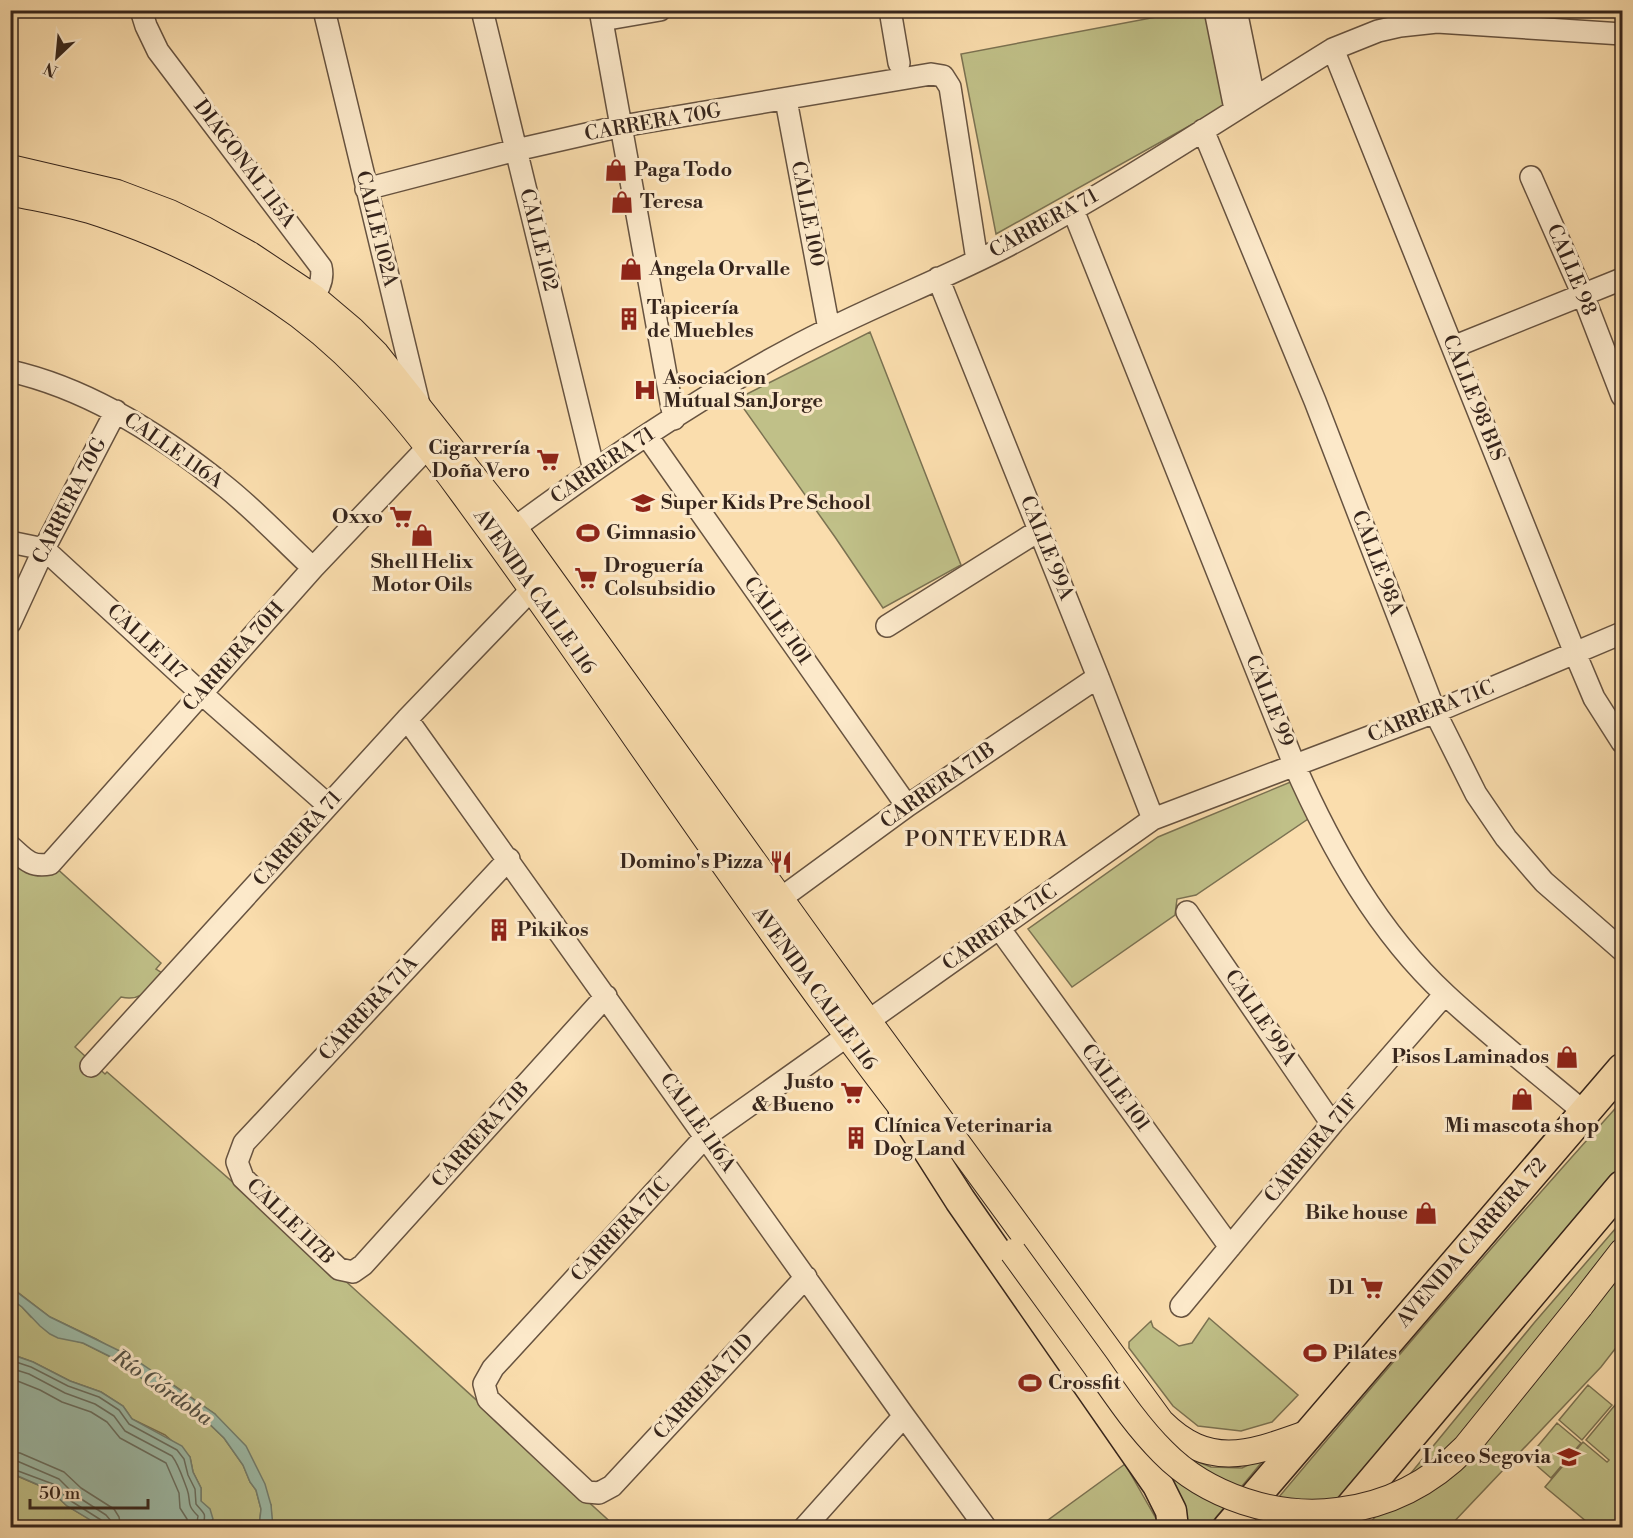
<svg xmlns="http://www.w3.org/2000/svg" width="1633" height="1538" viewBox="0 0 1633 1538" font-family="'Libre Bodoni',serif">
<style>
.green{fill:#c0c088;stroke:#7b7252;stroke-width:1.5}
.water{fill:#9ebca9;stroke:#748071;stroke-width:1.5}
.lines{fill:none;stroke-linecap:round;stroke-linejoin:round}
.shore{stroke:#6a7062;stroke-width:1.5}
.minor-casing{stroke:#675340;stroke-width:24}
.major-casing{stroke:#36251c;stroke-width:28}
.highway-casing{stroke:#36251c;stroke-width:33}
.minor{stroke:#fce9ca;stroke-width:21}
.major{stroke:#faddad;stroke-width:26}
.highway{stroke:#faddad;stroke-width:30}
.major-bridge-casing{stroke:#36251c;stroke-width:28;stroke-linecap:butt}
.major-bridge{stroke:#faddad;stroke-width:26}
.labels{text-anchor:middle;dominant-baseline:central;stroke-width:6;stroke-linejoin:round;paint-order:stroke}
.street-label{font-size:20px;fill:#36251c;stroke:#fce9ca}
.poi-label{font-size:20px;font-weight:bold;fill:#36251c;stroke:#fce9ca;text-anchor:start}
.neighbourhood-label{font-size:21px;letter-spacing:1.5px;fill:#36251c;stroke:#fce9ca}
.water-label{font-size:21px;font-style:italic;fill:#555246;stroke:#fce9ca}
</style>
<rect width="100%" height="100%" fill="#faddad"/>
<filter id="stains"><feTurbulence type="fractalNoise" baseFrequency=".00333" numOctaves="4"/><feColorMatrix values="0 0 0 0 .2 0 0 0 0 .09 0 0 0 0 .02 0 0 0 .5 -.17"/></filter>
<radialGradient id="worn" r=".72"><stop offset=".6" stop-color="#630" stop-opacity="0"/><stop offset="1" stop-color="#630" stop-opacity=".3"/></radialGradient>
<path class="green" d="M1188,11H1206L1225,106L996,234L961,54Z
M870,332L961,565L883,608L835,537L737,399Z
M1293,781L1308,819L1196,895L1177,899L1175,915L1072,987L1028,929L1158,837Z
M11,853L54,866L161,963L156,969L162,973C148,988 143,1002 121,997L75,1047L105,1074L107,1072L341,1277L616,1527H272L271,1505L215,1414L169,1382L96,1339L50,1317L11,1287Z
M1622,1101V1168L1318,1527L1253,1528C1374,1383 1496,1241 1622,1101Z
M1622,1221V1237L1565,1305L1582,1319L1622,1267V1340L1601,1367L1449,1527L1366,1528L1534,1323Z
M11,1299L22,1307L31,1317L66,1338L83,1343L115,1359L147,1382L171,1395L187,1409L200,1415L224,1438L243,1465L250,1482L256,1490L261,1509L259,1527H208L201,1501V1488L193,1472L190,1457L165,1435L132,1419L123,1406L101,1392L70,1381L33,1362L11,1354Z
M1209,1318L1298,1395L1272,1422L1241,1431L1198,1426L1173,1406L1129,1348V1342L1151,1321L1153,1327L1179,1346L1192,1343Z
M1588,1385L1612,1405L1582,1440L1559,1420Z
M1127,1394L1183,1456L1211,1467L1242,1468L1267,1456L1208,1527H1185Z
M1615,1405L1622,1411V1527H1593L1545,1487L1583,1442L1607,1462L1609,1460L1586,1440Z
M1557,1423L1581,1443L1551,1478L1528,1458Z
M1125,1464L1158,1522L1153,1527L1037,1528Z
M10,1473L50,1490L67,1506L103,1527H11Z"/>
<path class="water" d="M10,1287L50,1317L130,1356L215,1414L246,1446L265,1484L271,1505L273,1527H259L261,1509L256,1490L250,1482L243,1465L224,1438L200,1415L187,1409L171,1395L147,1382L115,1359L83,1343L58,1338L50,1334L40,1326L22,1307L11,1299Z
M10,1354L33,1362L70,1381L101,1392L123,1406L132,1419L182,1446L190,1457L193,1472L201,1488V1501L210,1509L213,1519L208,1527H102L67,1506L50,1490L11,1473Z"/>
<g class="lines">
<path class="shore" d="M10,1360L31,1367L68,1386L99,1397L119,1410L129,1424L177,1450L184,1459L188,1475L195,1489L196,1504C207,1517 205,1512 203,1528
M10,1368L29,1374L65,1393L95,1404L114,1416L125,1431L172,1456C179,1465 183,1479 187,1489C192,1503 185,1503 198,1516L196,1528
M10,1378L40,1390L62,1402L91,1412L107,1422L120,1438L166,1463L179,1493L180,1508L187,1519V1528
M10,1452L20,1453L64,1472L81,1488L114,1509L119,1517L121,1528
M10,1461H17L59,1479L75,1495L106,1515L111,1521V1528
M10,1468L53,1484L71,1501L101,1520L104,1528"/>
<g class="minor-casing">
<path id="minor" d="M141,10L146,26L158,51L321,267C325,284 314,295 304,309
M482,10L594,470
M600,10L674,419
M890,10L899,63
M1215,10L1235,109
M1236,10L1254,98
M602,20L660,10
M1333,49L1575,653L1594,698L1622,742
M786,100L829,329
M1203,130L1315,401L1435,712L1476,794L1506,838L1544,882L1622,950
M1531,177L1583,295L1622,396
M366,189L516,150L622,126L931,74L943,76L950,87L977,260
M1073,210L1294,764C1331,848 1378,932 1446,995C1490,1036 1539,1074 1585,1113
M938,278L1098,677L1153,819
M1453,347L1622,279
M10,371C90,389 163,436 226,487C257,512 284,541 313,568
M647,436L907,806
M502,537C594,469 689,403 790,349C861,310 938,282 1009,245C1121,186 1226,115 1333,49L1378,31L1400,26L1437,22L1622,34
M10,542L44,549L202,694L328,805
M10,623L44,549L116,411
M887,626L1038,531
M407,719L904,1416L986,1528
M10,846C24,858 30,868 50,864L313,568L429,446L324,10
M509,859L244,1143L237,1162L243,1178L339,1269L353,1272L363,1265L606,996
M780,899L907,806L1098,677
M1187,912L1332,1124
M999,928L1230,1247
M91,1066L407,719L532,589
M806,1277L612,1486L599,1493L587,1492L488,1399L484,1384L493,1368L706,1136L1153,819L1435,712L1622,633
M1181,1306L1332,1124L1445,994
M804,1528L904,1416"/>
</g>
<g class="major-casing">
<path id="major" d="M10,168L117,193L170,213L203,229L250,255L313,297L352,330L376,354L514,528L868,1021L1161,1422C1209,1470 1250,1454 1306,1434
M10,192C41,199 73,204 102,214C171,237 240,272 299,315C364,364 415,427 462,492C498,541 533,590 568,640C682,803 794,969 916,1126
M1580,1306L1622,1252"/>
</g>
<g class="highway-casing">
<path id="highway" d="M904,1112L960,1200L1158,1485L1171,1511L1173,1528
M1228,1528L1622,1069
M1333,1528L1622,1186"/>
</g>
<use href="#minor" class="minor"/>
<use href="#major" class="major"/>
<use href="#highway" class="highway"/>
<g class="major-bridge-casing">
<path id="major-bridge" d="M1013,1252C1041,1290 1068,1328 1096,1366C1117,1396 1137,1426 1163,1452C1207,1497 1277,1519 1338,1511C1387,1505 1431,1483 1466,1447L1580,1306"/>
</g>
<use href="#major-bridge" class="major-bridge"/>
</g>
<defs>
<g id="shop-bare" transform="scale(1.8)"><path d="M-5-2.5h2.3a2.7 3.5 0 0 1 5.4 0H5L5.5 6h-11ZM-1.5-2.5h3a1.5 2.3 0 0 0-3 0Z" fill="#8f2418" stroke="#fce9ca" stroke-width="2.5" paint-order="stroke"/></g>
<g id="building-bare" transform="scale(1.8)"><path d="M-4-6H4V6H1V3H-1V6H-4ZM-2.5-4.3h1.7v1.8h-1.7ZM.8-4.3h1.7v1.8H.8ZM-2.5-1h1.7V.8h-1.7ZM.8-1h1.7V.8H.8Z" fill="#8f2418" stroke="#fce9ca" stroke-width="2.5" paint-order="stroke"/></g>
<g id="hospital-bare" transform="scale(1.8)"><path d="M-5-5h3v3.5h4V-5h3V5h-3V1.5h-4V5h-3Z" fill="#8f2418" stroke="#fce9ca" stroke-width="2.5" paint-order="stroke"/></g>
<g id="supermarket-bare" transform="scale(1.8)"><path d="M-6-5.5h2.5l.6 2H6L4.5 2H-2.5L-4.4-4H-6ZM-1.5 3.2a1.3 1.3 0 1 0 .1 0ZM3 3.2a1.3 1.3 0 1 0 .1 0Z" fill="#8f2418" stroke="#fce9ca" stroke-width="2.5" paint-order="stroke"/></g>
<g id="school-bare" transform="scale(1.8)"><path d="M0-5L7-2L0 1L-7-2ZM-4 1L0 2.5L4 1V4Q0 6-4 4Z" fill="#8f2418" stroke="#fce9ca" stroke-width="2.5" paint-order="stroke"/></g>
<g id="stadium-bare" transform="scale(1.8)"><path d="M0-5a6.5 5 0 1 0 0 10a6.5 5 0 1 0 0-10ZM-3.5-1.8h7v3.6h-7Z" fill="#8f2418" stroke="#fce9ca" stroke-width="2.5" paint-order="stroke"/></g>
<g id="restaurant-bare" transform="scale(1.8)"><path d="M-5-6h1v4h1v-4h1v4h1v-4h1v5L-1.5 .5V6h-2V.5L-5-1ZM5-6V6H3V1.5H1.5Q1.5-4 5-6Z" fill="#8f2418" stroke="#fce9ca" stroke-width="2.5" paint-order="stroke"/></g>
</defs>
<g fill-rule="evenodd">
<use href="#shop-bare" x="616" y="170"/>
<use href="#shop-bare" x="622" y="202"/>
<use href="#shop-bare" x="631" y="269"/>
<use href="#building-bare" x="629" y="319"/>
<use href="#hospital-bare" x="645" y="390"/>
<use href="#supermarket-bare" x="548" y="460"/>
<use href="#school-bare" x="643" y="503"/>
<use href="#supermarket-bare" x="401" y="517"/>
<use href="#stadium-bare" x="588" y="533"/>
<use href="#shop-bare" x="422" y="535"/>
<use href="#supermarket-bare" x="586" y="578"/>
<use href="#restaurant-bare" x="781" y="862"/>
<use href="#building-bare" x="499" y="930"/>
<use href="#shop-bare" x="1567" y="1057"/>
<use href="#supermarket-bare" x="852" y="1093"/>
<use href="#shop-bare" x="1522" y="1099"/>
<use href="#building-bare" x="856" y="1138"/>
<use href="#shop-bare" x="1426" y="1213"/>
<use href="#supermarket-bare" x="1372" y="1288"/>
<use href="#stadium-bare" x="1315" y="1353"/>
<use href="#stadium-bare" x="1030" y="1383"/>
<use href="#school-bare" x="1569" y="1457"/>
</g>
<g class="labels">
<g class="street-label">
<text transform="translate(653 123) rotate(-10)">CARRERA 70G</text>
<text transform="translate(244 164) rotate(53)">DIAGONAL 115A</text>
<text transform="translate(807 214) rotate(79)">CALLE 100</text>
<text transform="translate(1044 224) rotate(-29)">CARRERA 71</text>
<text transform="translate(376 229) rotate(76)">CALLE 102A</text>
<text transform="translate(538 240) rotate(76)">CALLE 102</text>
<text transform="translate(1571 270) rotate(67)">CALLE 98</text>
<text transform="translate(1473 398) rotate(68)">CALLE 98 BIS</text>
<text transform="translate(173 451) rotate(35)">CALLE 116A</text>
<text transform="translate(603 466) rotate(-34)">CARRERA 71</text>
<text transform="translate(70 501) rotate(-63)">CARRERA 70G</text>
<text transform="translate(1046 548) rotate(68)">CALLE 99A</text>
<text transform="translate(1377 563) rotate(69)">CALLE 98A</text>
<text transform="translate(534 592) rotate(55)">AVENIDA CALLE 116</text>
<text transform="translate(777 621) rotate(55)">CALLE 101</text>
<text transform="translate(146 642) rotate(43)">CALLE 117</text>
<text transform="translate(234 657) rotate(-48)">CARRERA 70H</text>
<text transform="translate(1269 701) rotate(68)">CALLE 99</text>
<text transform="translate(1431 712) rotate(-22)">CARRERA 71C</text>
<text transform="translate(938 786) rotate(-35)">CARRERA 71B</text>
<text transform="translate(298 839) rotate(-48)">CARRERA 71</text>
<text transform="translate(1000 928) rotate(-35)">CARRERA 71C</text>
<text transform="translate(814 989) rotate(54)">AVENIDA CALLE 116</text>
<text transform="translate(369 1009) rotate(-47)">CARRERA 71A</text>
<text transform="translate(1260 1018) rotate(56)">CALLE 99A</text>
<text transform="translate(1115 1088) rotate(54)">CALLE 101</text>
<text transform="translate(697 1123) rotate(55)">CALLE 116A</text>
<text transform="translate(481 1135) rotate(-48)">CARRERA 71B</text>
<text transform="translate(1312 1149) rotate(-50)">CARRERA 71F</text>
<text transform="translate(290 1222) rotate(44)">CALLE 117B</text>
<text transform="translate(621 1230) rotate(-47)">CARRERA 71C</text>
<text transform="translate(1472 1243) rotate(-49)">AVENIDA CARRERA 72</text>
<text transform="translate(704 1387) rotate(-47)">CARRERA 71D</text>
</g>
<g class="poi-label">
<text x="634" y="170">Paga Todo</text>
<text x="640" y="202">Teresa</text>
<text x="649" y="269">Angela Orvalle</text>
<text x="647" y="308">Tapicería<tspan x="647" dy="23">de Muebles</tspan></text>
<text x="663" y="378">Asociacion<tspan x="663" dy="23">Mutual San Jorge</tspan></text>
<text x="530" y="448" text-anchor="end">Cigarrería<tspan x="530" dy="23">Doña Vero</tspan></text>
<text x="661" y="503">Super Kids Pre School</text>
<text x="383" y="517" text-anchor="end">Oxxo</text>
<text x="606" y="533">Gimnasio</text>
<text x="422" y="562" text-anchor="middle">Shell Helix<tspan x="422" dy="23">Motor Oils</tspan></text>
<text x="604" y="566">Droguería<tspan x="604" dy="23">Colsubsidio</tspan></text>
<text x="763" y="862" text-anchor="end">Domino's Pizza</text>
<text x="517" y="930">Pikikos</text>
<text x="1549" y="1057" text-anchor="end">Pisos Laminados</text>
<text x="834" y="1082" text-anchor="end">Justo<tspan x="834" dy="23">&amp; Bueno</tspan></text>
<text x="874" y="1126">Clínica Veterinaria<tspan x="874" dy="23">Dog Land</tspan></text>
<text x="1522" y="1126" text-anchor="middle">Mi mascota shop</text>
<text x="1408" y="1213" text-anchor="end">Bike house</text>
<text x="1354" y="1288" text-anchor="end">D1</text>
<text x="1333" y="1353">Pilates</text>
<text x="1048" y="1383">Crossfit</text>
<text x="1551" y="1457" text-anchor="end">Liceo Segovia</text>
</g>
<g class="neighbourhood-label">
<text x="987" y="840">PONTEVEDRA</text>
</g>
<g class="water-label">
<text transform="translate(162 1388) rotate(35)">Río Córdoba</text>
</g>
</g>
<rect width="1633" height="1538" fill="none" stroke="#faddad" stroke-width="36"/>
<rect x="12" y="12" width="1609" height="1514" fill="none" stroke="#36251c" stroke-width="3"/>
<rect x="18" y="18" width="1597" height="1502" fill="none" stroke="#36251c" stroke-width="1.5"/>
<g transform="translate(57 57) rotate(206)" stroke="#fce9ca" stroke-width="4.5" paint-order="stroke">
<path d="M0-4.5L10 22L0 15L-10 22Z" fill="#36251c"/>
<text y="-9" font-size="16" font-weight="bold" text-anchor="middle" fill="#36251c">N</text>
</g>
<path d="M30 1499v9h118v-9" fill="none" stroke="#36251c" stroke-width="3"/>
<text x="39" y="1499" font-size="18" fill="#36251c" stroke="#fce9ca" stroke-width="4.5" paint-order="stroke">50 m</text>
<rect width="100%" height="100%" filter="url(#stains)"/>
<rect width="100%" height="100%" fill="url(#worn)"/>
</svg>
